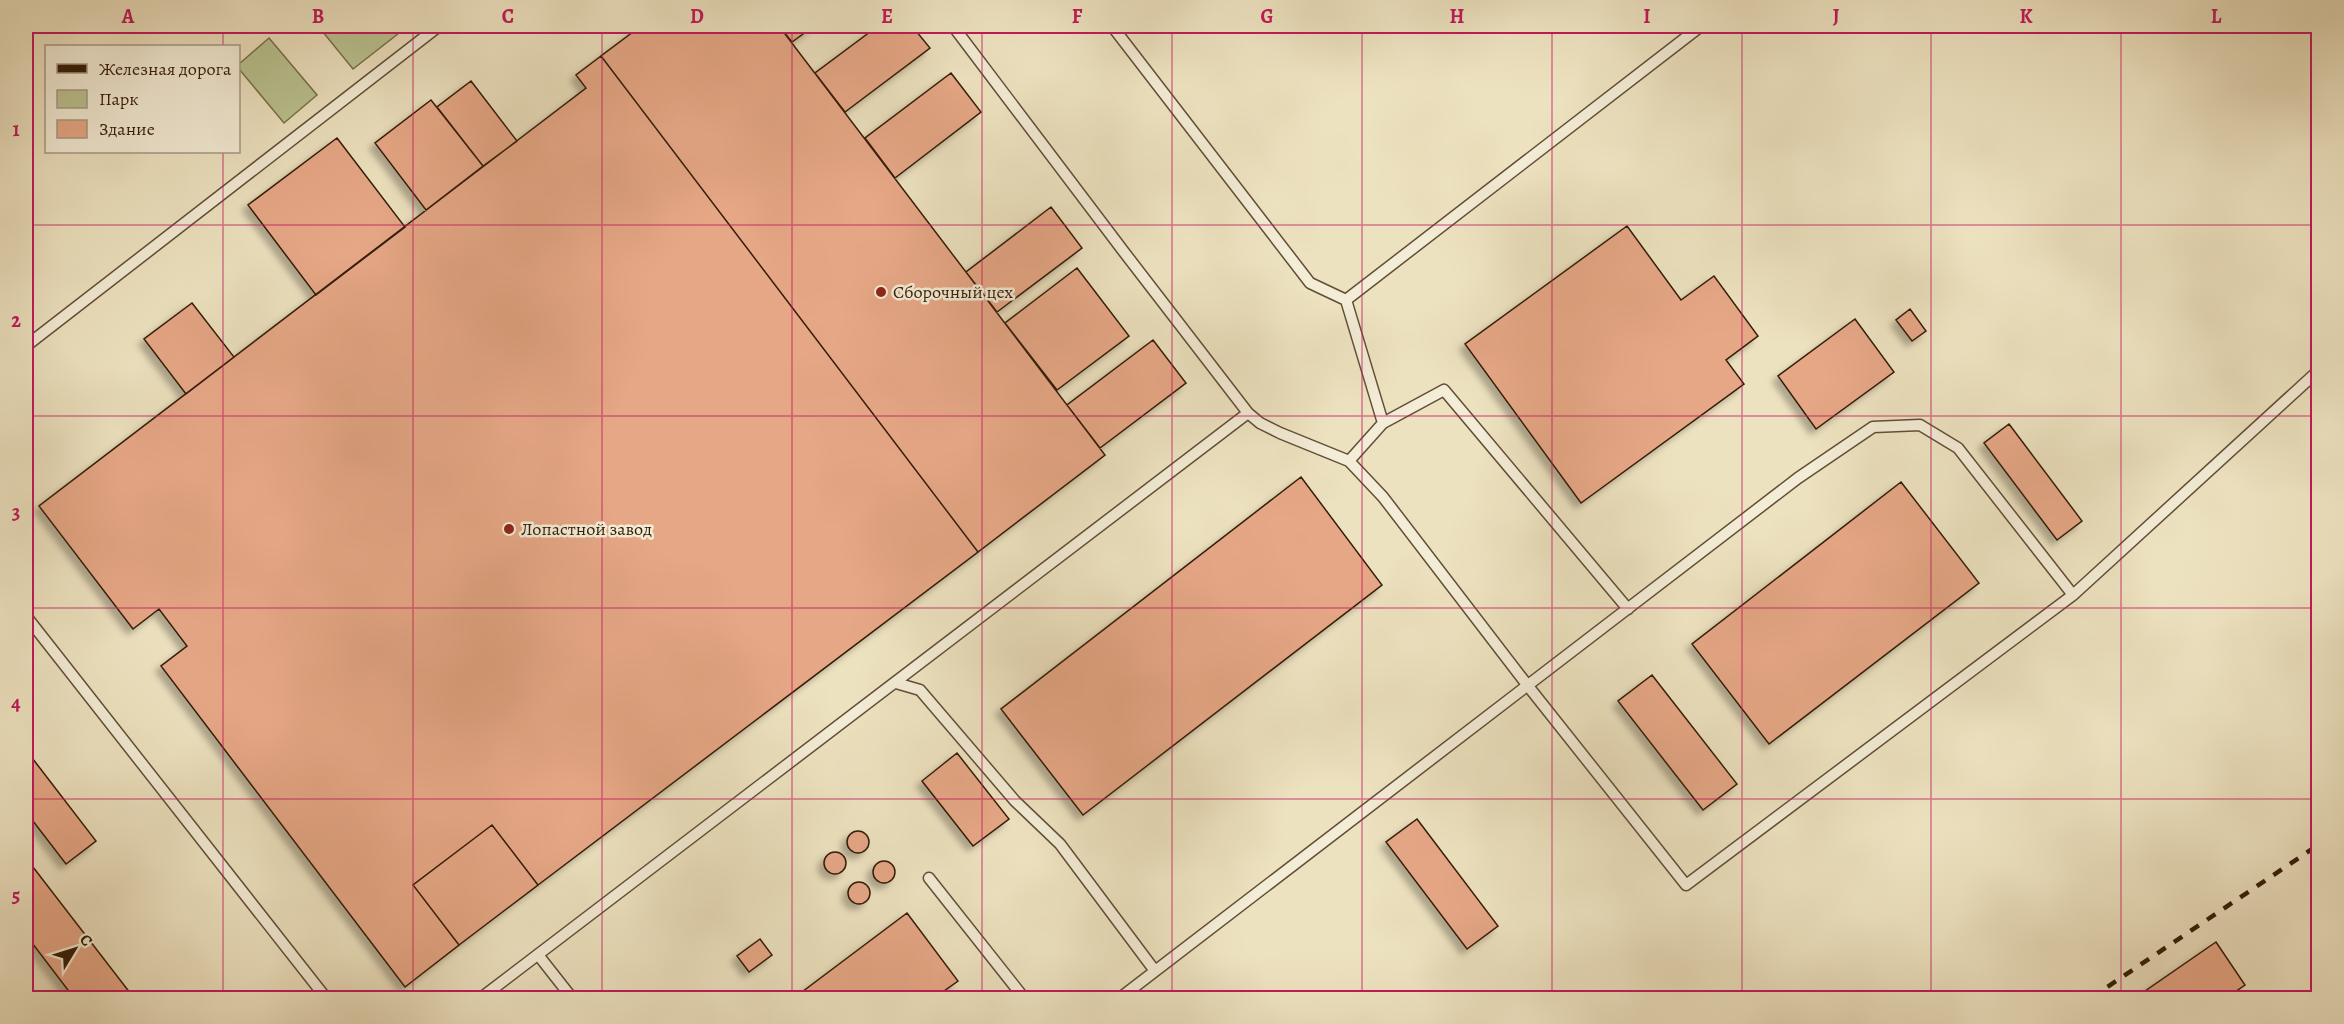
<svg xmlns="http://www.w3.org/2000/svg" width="2344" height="1024" viewBox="0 0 2344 1024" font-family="Alegreya,serif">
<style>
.green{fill:#bac391;stroke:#77704c;stroke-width:1.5}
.building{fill:#e6a786;stroke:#341c07;stroke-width:1.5;filter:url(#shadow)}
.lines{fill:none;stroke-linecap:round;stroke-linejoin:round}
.lane-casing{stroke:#624e35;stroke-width:13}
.lane{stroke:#f3ecd6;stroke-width:10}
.rail{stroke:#341c07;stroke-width:4.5;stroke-dasharray:10 10;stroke-linecap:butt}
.grid{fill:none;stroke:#c2185b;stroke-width:1.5;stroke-opacity:0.55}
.poi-dot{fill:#8f2418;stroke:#f3ecd6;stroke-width:2}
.labels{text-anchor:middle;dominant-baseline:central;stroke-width:5;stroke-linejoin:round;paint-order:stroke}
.poi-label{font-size:18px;fill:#341c07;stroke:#f3ecd6;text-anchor:start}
.neatline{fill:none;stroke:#c2185b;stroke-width:2}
.grid-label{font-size:20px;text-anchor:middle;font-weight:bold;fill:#c2185b}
</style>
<defs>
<filter id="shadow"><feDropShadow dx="-5.5" dy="5.5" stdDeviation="3" flood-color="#0004"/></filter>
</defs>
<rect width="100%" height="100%" fill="#ede2c0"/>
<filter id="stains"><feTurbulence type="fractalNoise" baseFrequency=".00333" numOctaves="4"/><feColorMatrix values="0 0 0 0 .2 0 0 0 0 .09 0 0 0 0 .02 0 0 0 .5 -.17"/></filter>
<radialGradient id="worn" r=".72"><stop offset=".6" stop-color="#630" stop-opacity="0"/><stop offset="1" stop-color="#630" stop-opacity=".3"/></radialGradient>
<path class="green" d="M318,26H408L353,69Z
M269,38L317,95L284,123L239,69V64Z"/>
<path class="building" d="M641,26H779L1105,455L978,552L601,56Z
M779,26H814L792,42Z
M878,26H912L930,48L845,112L815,73Z
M601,56L978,552L538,885L492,825L413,885L459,945L405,987L161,666L187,646L159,609L133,629L39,506L586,88L576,75Z
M951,73L981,112L895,178L865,138Z
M471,81L517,141L483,166L437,107Z
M431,100L483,166L426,210L375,143Z
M337,138L405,227L316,295L248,205Z
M1051,207L1082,248L997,312L966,272Z
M1627,226L1681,300L1714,276L1758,336L1726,360L1744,384L1581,503L1465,344Z
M1077,268L1129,336L1057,390L1005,323Z
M192,303L234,357L186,394L144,339Z
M1910,309L1926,331L1912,341L1896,320Z
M1855,319L1894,372L1816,429L1778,376Z
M1153,340L1186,383L1100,448L1067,405Z
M2009,424L2082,521L2057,540L1984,443Z
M1301,477L1382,585L1083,815L1001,709Z
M1901,482L1979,583L1769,744L1692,644Z
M1652,675L1737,784L1703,810L1618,701Z
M26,750L96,841L66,864L26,812Z
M957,753L1009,819L973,846L922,781Z
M1417,819L1498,926L1467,949L1386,842Z
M492,825L538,885L459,945L413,885Z
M847 842a11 11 0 1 1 22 0a11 11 0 1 1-22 0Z
M824 863a11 11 0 1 1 22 0a11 11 0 1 1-22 0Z
M873 872a11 11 0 1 1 22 0a11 11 0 1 1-22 0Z
M33,867L134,998H74L26,935V873Z
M848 893a11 11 0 1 1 22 0a11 11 0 1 1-22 0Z
M907,913L958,981L934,998H794Z
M760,939L772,955L749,972L737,956Z
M2216,942L2245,985L2226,998H2135Z"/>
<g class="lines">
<g class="lane-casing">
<path id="lane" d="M953,26L1124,252L1248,413L1260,423L1280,433L1349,461L1383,497L1528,686L1686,885L2073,595L2318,371
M1112,26L1310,283L1346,300L1383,423L1349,461
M1346,300L1701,26
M26,346L439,26
M1383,423L1444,390L1628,609
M26,616L326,998
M896,683L920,690L1015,801L1060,844L1155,971
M929,878L1024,998
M539,956L572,998
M481,998L1248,413
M1120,998L1798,478L1873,427L1920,425L1958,448L2073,595"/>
</g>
<use href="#lane" class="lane"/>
<path class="rail" d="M2091,998L2318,845"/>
</g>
<path class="grid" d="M223,26V46M413,26V998M602,26V998M792,26V998M982,26V998M1172,26V998M1362,26V998M1552,26V998M1742,26V998M1931,26V998M2121,26V998M223,152V998M26,225H2318M26,416H2318M26,608H2318M26,799H2318"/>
<g class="poi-dot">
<circle cx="881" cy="292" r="6"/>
<circle cx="509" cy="529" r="6"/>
</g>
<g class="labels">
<g class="poi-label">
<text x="893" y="292">Сборочный цех</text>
<text x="521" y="529">Лопастной завод</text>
</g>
</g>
<rect width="2344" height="1024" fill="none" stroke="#ede2c0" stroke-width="66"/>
<rect x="45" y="45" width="195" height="108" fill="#f3ecd6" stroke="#a79983" stroke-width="1.5"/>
<rect x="57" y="64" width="30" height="9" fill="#341c07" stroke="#a79983" stroke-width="1.5"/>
<text x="99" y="75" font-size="18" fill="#341c07">Железная дорога</text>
<rect x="57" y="90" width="30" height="18" fill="#bac391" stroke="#a79983" stroke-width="1.5"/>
<text x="99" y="105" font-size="18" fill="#341c07">Парк</text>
<rect x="57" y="120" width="30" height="18" fill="#e6a786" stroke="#a79983" stroke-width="1.5"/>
<text x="99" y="135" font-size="18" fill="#341c07">Здание</text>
<g transform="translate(75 949) rotate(52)" stroke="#f3ecd6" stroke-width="4.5" paint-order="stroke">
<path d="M0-4.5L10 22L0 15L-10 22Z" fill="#341c07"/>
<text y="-9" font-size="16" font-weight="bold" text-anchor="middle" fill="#341c07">С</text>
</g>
<rect x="33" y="33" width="2278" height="958" class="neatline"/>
<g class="grid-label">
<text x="128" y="23">A</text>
<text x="318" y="23">B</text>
<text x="508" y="23">C</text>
<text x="697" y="23">D</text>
<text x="887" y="23">E</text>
<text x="1077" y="23">F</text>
<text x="1267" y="23">G</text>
<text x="1457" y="23">H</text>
<text x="1647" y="23">I</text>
<text x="1836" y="23">J</text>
<text x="2026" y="23">K</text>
<text x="2216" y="23">L</text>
<text x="16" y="136">1</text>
<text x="16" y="327">2</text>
<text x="16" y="519">3</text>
<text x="16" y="710">4</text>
<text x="16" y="902">5</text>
</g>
<rect width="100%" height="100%" filter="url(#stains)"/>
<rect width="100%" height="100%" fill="url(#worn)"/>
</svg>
